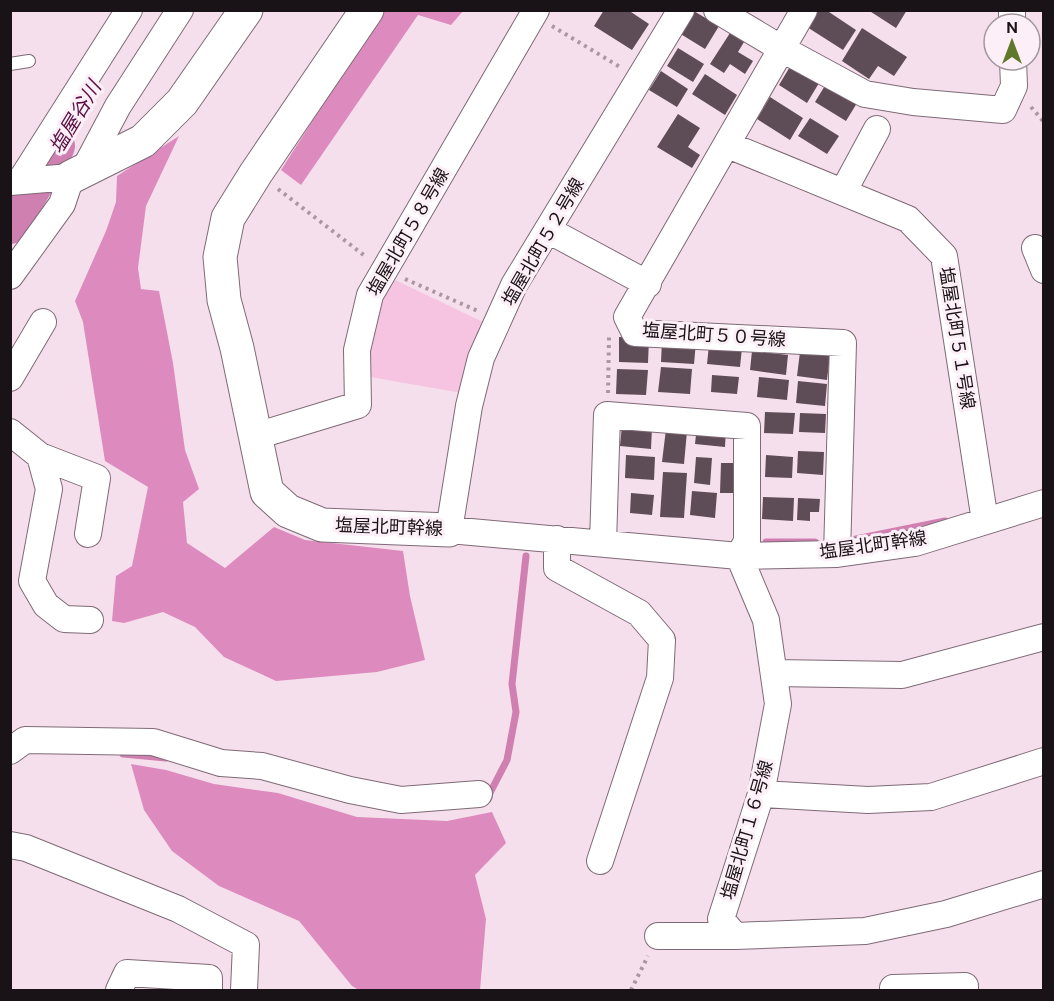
<svg xmlns="http://www.w3.org/2000/svg" width="1054" height="1001" viewBox="0 0 1054 1001" font-family="'DM Sans','Noto Sans JP',sans-serif">
<style>
.green{fill:#f6c4e1}
.forest{fill:#dd8bbe}
.lines{fill:none;stroke-linecap:round;stroke-linejoin:round}
.stream{stroke:#d07fb1;stroke-width:7}
.river{stroke:#d07fb1;stroke-width:40}
.building{fill:#5e4c56}
.lane-casing{stroke:#7e6a76;stroke-width:14}
.street-casing{stroke:#7e6a76;stroke-width:28}
.secondary-casing{stroke:#7e6a76;stroke-width:35}
.path{stroke:#a997a1;stroke-width:4;stroke-dasharray:3 4.5;stroke-linecap:butt}
.lane{stroke:#fff;stroke-width:12}
.street{stroke:#fff;stroke-width:26}
.secondary{stroke:#fff;stroke-width:33}
.labels{text-anchor:middle;dominant-baseline:central;stroke-width:6;stroke-linejoin:round;paint-order:stroke}
.street-label{font-size:18px;fill:#191216;stroke:#fdeff7}
.water-label{font-size:20px;font-style:italic;fill:#591043;stroke:#fdeff7}
</style>
<rect width="100%" height="100%" fill="#f6dfec"/>
<path class="green" d="M391,278L483,322L472,351L462,393L370,377V343L379,307Z"/>
<path class="forest" d="M383,11H463L451,25L418,15L301,185L281,170Z
M179,136L146,206L138,268L141,289L159,291L173,363L185,450L199,489L183,502L187,543L225,568L274,527L305,540L403,551L410,596L425,660L377,672L276,681L224,657L195,627L163,612L124,623L112,621L116,576L132,566L148,487L105,461L83,322L75,301L106,231L116,202L117,176Z
M131,764L166,770L214,784L278,793L357,817L447,821L492,812L506,843L475,875L486,919L480,990H359L352,986L299,921L219,886L172,851L144,810Z"/>
<g class="lines">
<path class="stream" d="M856,539L945,521
M766,542H815
M123,754L166,758
M486,797L490,793L507,760L516,712L512,684L526,556"/>
<path class="river" d="M10,224L55,146"/>
</g>
<path class="building" d="M604,10H628L649,24L632,50L594,26Z
M692,10L719,26L705,49L679,33Z
M818,10H826L856,30L843,50L807,27Z
M868,10H907L896,28Z
M862,28L907,57L894,76L878,66L869,79L842,61Z
M730,33L744,42L738,52L753,61L745,74L730,64L724,73L710,64Z
M678,48L704,64L693,82L667,66Z
M791,65L819,83L807,103L779,85Z
M661,71L688,89L677,107L649,90Z
M705,74L737,95L725,115L692,94Z
M826,84L857,103L846,121L815,102Z
M770,97L803,118L790,140L757,119Z
M678,114L700,128L688,147L700,155L692,168L657,147Z
M810,118L839,136L827,154L798,136Z
M619,337L649,339L648,363L619,362Z
M662,340L696,342L694,364L661,362Z
M709,345L742,348L740,367L707,364Z
M752,351L788,355L786,375L750,370Z
M800,352L830,355L827,380L797,376Z
M661,367L692,369L690,394L658,392Z
M617,369L648,370L646,395L616,394Z
M712,375L739,377L737,394L711,392Z
M759,377L789,380L787,400L757,397Z
M798,381L827,384L825,406L796,403Z
M765,412L795,413L793,434L764,433Z
M800,413L826,414L825,433L799,432Z
M622,425L652,427L651,449L620,446Z
M697,425L726,428L725,447L695,444Z
M666,429L687,431L684,464L662,462Z
M798,451L824,452L823,475L797,473Z
M626,455L655,457L654,480L625,478Z
M766,455L793,457L792,478L765,477Z
M696,457L712,458L710,485L694,483Z
M721,463H735V493H720Z
M663,472L687,473L684,518L660,517Z
M692,491L717,493L715,518L690,515Z
M631,493L654,495L652,515L630,513Z
M763,497L794,498L793,521L762,519Z
M798,498L820,499L819,512H810V521L797,520Z"/>
<g class="lines">
<g class="lane-casing">
<path id="lane" d="M10,64L29,61"/>
</g>
<g class="street-casing">
<path id="street" d="M681,10L514,285L481,358L469,406L449,530L739,556L837,554L915,543L1044,503
M717,10L782,49L865,94L913,102L1003,110L1014,86L1013,60
M804,10L627,317L635,333L843,343L837,554
M1012,10V24
M728,145L908,219L944,256L985,521
M84,170L118,106L180,10
M21,180L129,10
M10,182L71,177L62,204L10,276
M843,192L877,129
M548,230L648,284
M1035,248L1044,270
M10,378L43,322
M10,432L40,456L49,489L32,581L46,605L64,619L90,620
M256,436L358,405L357,350L370,295L536,10
M40,456L97,478L88,534
M557,539V568L639,613L662,640L660,678L600,861
M603,543L607,415L747,426V541L739,556L766,620L778,704L761,794L721,919L735,936L865,931L946,914L1044,884
M774,673L902,675L1044,637
M10,751L25,740L153,742L221,763L262,766L350,790L401,800L479,794
M761,794L868,800L931,797L1044,761
M10,845L26,848L178,909L246,945L244,990
M658,936H735
M119,990L127,973L209,978V990
M893,990V988L965,986V990"/>
</g>
<g class="secondary-casing">
<path id="secondary" d="M367,10L256,173L228,218L220,257L224,300L237,348L267,492L288,511L322,525L449,530
M71,177L143,141L182,102L246,10"/>
</g>
<path class="path" d="M552,26L620,67
M1031,107L1044,122
M278,189L365,256
M405,279L478,311
M608,393L609,337
M631,990L648,956"/>
<use href="#lane" class="lane"/>
<use href="#street" class="street"/>
<use href="#secondary" class="secondary"/>
</g>
<g class="labels">
<g class="street-label">
<text transform="translate(408 232) rotate(-60)">塩屋北町５８号線</text>
<text transform="translate(543 242) rotate(-60)">塩屋北町５２号線</text>
<text transform="translate(714 335) rotate(4)">塩屋北町５０号線</text>
<text transform="translate(957 338) rotate(81)">塩屋北町５１号線</text>
<text transform="translate(389 527) rotate(2)">塩屋北町幹線</text>
<text transform="translate(873 545) rotate(-8)">塩屋北町幹線</text>
<text transform="translate(747 830) rotate(-74)">塩屋北町１６号線</text>
</g>
<g class="water-label">
<text transform="translate(75 117) rotate(-59)">塩屋谷川</text>
</g>
</g>
<rect width="1054" height="1001" fill="none" stroke="#191216" stroke-width="24"/>
<g transform="translate(1012 42)"><circle r="28" fill="#fdeff7" stroke="#a2979d" stroke-width="1.5"/>
<path d="M0-4.5L10 22L0 15L-10 22Z" fill="#60782a"/>
<text y="-9" font-size="16" font-weight="bold" text-anchor="middle" fill="#191216">N</text>
</g>
</svg>
